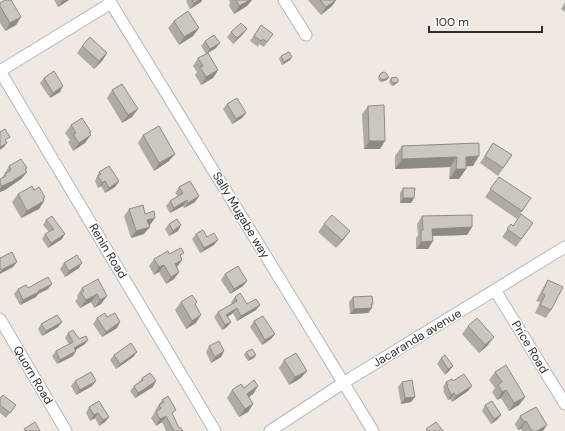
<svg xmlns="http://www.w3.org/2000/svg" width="565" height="431" viewBox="0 0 565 431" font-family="'DM Sans',sans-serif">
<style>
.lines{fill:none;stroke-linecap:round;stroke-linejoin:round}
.minor-casing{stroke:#b4b7c1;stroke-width:13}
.minor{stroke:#fff;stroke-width:11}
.wall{fill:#afaba4}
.shaded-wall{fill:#8e8b86}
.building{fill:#cbc7bf;stroke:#8e8b86}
.labels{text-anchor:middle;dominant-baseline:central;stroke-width:3;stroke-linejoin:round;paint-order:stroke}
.street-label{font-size:12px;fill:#2e2e2e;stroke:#fff}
</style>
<rect width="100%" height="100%" fill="#efe9e1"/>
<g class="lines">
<g class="minor-casing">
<path id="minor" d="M109,0L373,431
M284,0L306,35
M0,71L215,431
M0,71L111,3
M495,290L565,404
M0,319L66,431
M270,431L343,383L565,247"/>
</g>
<use href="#minor" class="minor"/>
</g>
<path class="wall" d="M54,0H69L58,7Z
M187,0H202L201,2L190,9L186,1Z
M229,0H252L247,6L234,14L229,6L230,3Z
M308,0H336L332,6L321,15Z
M565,2V12L561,9Z
M0,3L21,17L16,25L5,31L0,23Z
M174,21L199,28L193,36L179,45L168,28Z
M261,25L273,34L264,47L259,44L258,47L250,41Z
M247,29L243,34L233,44L227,37L231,32Z
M205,41L216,48L208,53L218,70L213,78L201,85L195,75L197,72L193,66L198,58L206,54L201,46Z
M82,46L107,53L102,61L94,69L77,53Z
M281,56L292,57L290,60L282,65L279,59Z
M381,73L387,80L381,82L379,81L378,78Z
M44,78L63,86L60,92L50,98L40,83Z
M391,78L396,84L392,86L390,84L389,81Z
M112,90L132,117L122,123L107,98Z
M227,104L246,113L242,118L232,124L223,109Z
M368,106L380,149H364L362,114Z
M71,125L91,132L85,143L73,151L68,142L70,140L65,133Z
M143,135L175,154L169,161L154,171L138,143Z
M479,143L473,166H466V169L459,179H449L450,167L395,169V156L402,146Z
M493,143L512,155L498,176L480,163Z
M9,166L25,170L27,172L21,179L5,190L0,192V179L2,178Z
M99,172L119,181L115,187L105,193L101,186L98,188L95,181L96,179V178Z
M499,177L531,198L517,219L485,197Z
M179,187L195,202L184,208L183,206L170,213L166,206L170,201L178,196L175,193Z
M403,188L414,198L411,203H400V193Z
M34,190L44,201L39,209L21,218L12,202L18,194Z
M129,209L145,214L150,225H149L144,234L131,238L124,216Z
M422,216L472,227L467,235L433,236L428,249H416V238L418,235L417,224Z
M46,220L62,239L48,248L42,239L45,234L49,232L43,225Z
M533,223L516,247L502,237L511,224L513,226Z
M169,224L181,225L178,231L169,236L165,229Z
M324,224L344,239L336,248L318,232Z
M196,234L207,237L214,245L200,253L192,239Z
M169,254L181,257L177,267L179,272L174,279L166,284L159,272L154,275L149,266L154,259Z
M64,263L79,268L65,277L60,269Z
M225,274L243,286L230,294L221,280Z
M548,280L551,310L546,318L535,313L540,302L536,301L543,288Z
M28,288L48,289L38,294L36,297L20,305L14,294L18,289Z
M82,288L107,296L101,304L94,308L91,302L80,308L75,301L78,298L77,296Z
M235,297L247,304L260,305L256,310L237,321L233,313L227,317L231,322L227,327L222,330L214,317L218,312L232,304L231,302Z
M353,297L373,304L368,313L350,314L349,302Z
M181,302H197L195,305L196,323L186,329L175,310Z
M107,317L120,322L117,328L102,337L93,324L97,318Z
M254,321L275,334L271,339L262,345L250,327Z
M62,322L58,327L42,336L38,329L41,324Z
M468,326L488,345L479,353L462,334Z
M68,333L85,344L75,350L73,356L57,364L52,356L56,351L69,344L65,338Z
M209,346L224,351L221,357L211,363L206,352Z
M137,352L133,357L116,369L110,360L114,355Z
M246,352L256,355L254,358L248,361L244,355Z
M441,358L453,366L449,371L445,375L437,364Z
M284,360L301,378L289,385L279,368Z
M495,372L525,397L519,405L509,411L501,398L497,400L492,392L495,388L489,380Z
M142,378L153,387L135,398L130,391L134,386L139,382Z
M75,381L92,386L76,395L71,386Z
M453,381L468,391L452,402L450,399L448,400L443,391L444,390L443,387L446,382Z
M402,382L415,397L411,402L401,404L398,387Z
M258,386L253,394L249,397L253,404L248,412L239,417L227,398L232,390Z
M0,398L16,405L6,418L0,413Z
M162,400L173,415L179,428L183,431H166L162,422L156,426L151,418L155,412V411L158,406Z
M485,405L497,420L491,424L482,411Z
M89,407L109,417L105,422L99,426L95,418L90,421L86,413Z
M520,416L543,431H522L521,429L518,430L515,424Z"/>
<path class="shaded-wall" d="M63,0H69L58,7Z
M199,0H202L201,2L190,9L194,3Z
M250,0H252L247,6L234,14L239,6Z
M336,0L332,6L321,15L326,7Z
M21,17L16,25L5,31L10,23Z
M199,28L193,36L179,45L184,37Z
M247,29L243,34L233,44L237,38Z
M220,43L216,48L206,54L210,49Z
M107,53L102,61L94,69L99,61Z
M292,57L290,60L282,65L284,62Z
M218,70L213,78L201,85L206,77Z
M389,77L387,80L381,82L383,80Z
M398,82L396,84L392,86L394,83Z
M63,86L60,92L50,98L53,93Z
M138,109L132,117L122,123L128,115Z
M246,113L242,118L232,124L236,119Z
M91,132L87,138L91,135L85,143L73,151L79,143Z
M369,141H385L380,149H364Z
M7,143L4,147L0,150V147Z
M175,154L169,161L154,171L159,163Z
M479,156L473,166L460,167L466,157Z
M457,157L450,167L395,169L402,159Z
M27,168L22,175L27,172L21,179L5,190L0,192V189L2,186Z
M456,169H466L459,179H449Z
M105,181L101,186L98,188L102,183Z
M119,181L115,187L105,193L109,188Z
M199,196L195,202L184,208L188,203Z
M45,197L41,203L44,201L39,209L21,218L27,211Z
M403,198H414L411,203H400Z
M187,200L183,206L170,213L174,208Z
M155,218L150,225L142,227L147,220Z
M181,225L178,231L169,236L173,231Z
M150,227L144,234L131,238L136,231Z
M472,227L467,235L427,236L432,229Z
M350,231L344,239L336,248L342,240Z
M65,234L62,239L48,248L51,243Z
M218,240L214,245L200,253L204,248Z
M433,241L428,249H416L421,242Z
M182,260L177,267L169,271L175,264Z
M17,262L13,267L0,274V272L1,270Z
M82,263L79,268L65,277L69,271Z
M164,265L159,272L154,275L159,267Z
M179,272L174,279L166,284L171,277Z
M247,281L243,286L230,294L234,289Z
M52,284L48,289L38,294L36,297L20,305L23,300L38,291Z
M97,294L91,302L80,308L86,300Z
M107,296L101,304L94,308L100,300Z
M373,304L370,308H372L368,313L350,314L354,309Z
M260,305L256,310L237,321L241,316Z
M237,308L233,313L223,320L226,315Z
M201,315L196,323L186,329L192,321Z
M62,322L58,327L42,336L46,331Z
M120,322L117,328L102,337L106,332Z
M231,322L227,327L222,330L225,325Z
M275,334L271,339L262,345L265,340Z
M494,337L488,345L479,353L485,345Z
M88,340L85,344L71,353L74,348Z
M76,351L73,356L57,364L60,360Z
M224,351L221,357L211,363L215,357Z
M137,352L133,357L116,369L120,364Z
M256,355L254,358L248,361L250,358Z
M453,366L449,371L445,375L448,369Z
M307,371L301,378L289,385L295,377Z
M96,381L92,386L76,395L80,390Z
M156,381L153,387L135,398L138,393Z
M258,386L253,394L242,402L247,394Z
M472,386L468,391L452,402L456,396Z
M506,390L501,398L497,400L502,392Z
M454,393L450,399L448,400L451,395Z
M415,397L411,402L401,404L405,398Z
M525,397L519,405L509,411L514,403Z
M253,404L248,412L239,417L245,409Z
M98,413L95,418L90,421L94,415Z
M501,415L497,420L491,424L494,419Z
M166,416L162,422L156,426L160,419Z
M109,417L105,422L99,426L103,420Z
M526,421L521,429L518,430L524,422Z
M547,425L543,431H537Z"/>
<path class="building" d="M5,0H11L21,17L10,23L0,6V3Z
M192,0H199L194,3Z
M236,0H250L239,6Z
M320,0H336L326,7Z
M188,11L199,28L184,37L174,21Z
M241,23L247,29L237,38L231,32Z
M261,25L273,34L267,42L263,39L261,41L254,36Z
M214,35L220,43L210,49L205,41Z
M90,37L107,53L99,61L82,46Z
M289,52L292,57L284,62L281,56Z
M208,53L218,70L206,77L200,67L203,66L198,58Z
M54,71L63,86L53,93L44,78Z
M384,72L386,73L389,77L383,80L380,78L379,76L381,73Z
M396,77L398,79V82L394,83L392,82L391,78Z
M122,84L138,109L128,115L112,90Z
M237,98L246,113L236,119L227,104Z
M384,105L385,141H369L368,106Z
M82,118L91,132L89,133L91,135L79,143L73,134L76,133L71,125Z
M159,126L175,154L159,163L143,135Z
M5,129L10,137L5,140L7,143L0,147V132Z
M479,143V156L466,157V169H456L457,157L402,159V146Z
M493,143L512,155L503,168L485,156Z
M21,159L27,168L25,169L27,172L11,182L2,186L0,183V179L6,176L5,174L11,170L9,166Z
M109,166L119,181L109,188L105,181L102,183L98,176L101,174L99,172Z
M499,177L531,198L522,211L490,189Z
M190,181L199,196L188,203L187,200L174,208L170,201L183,193L179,187Z
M32,186L34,190L39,187L45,197L43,198L44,201L27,211L18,194Z
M403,188H415L414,198H403Z
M143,205L145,214L154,211L155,218L147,220L150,227L136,231L129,209Z
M521,214L533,223L521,239L507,229L511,224L513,226Z
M332,215L350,231L342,240L324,224Z
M472,215V227L432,229L433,241L421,242V230H423L422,216Z
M52,216L65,234L51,243L45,234L54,229L46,220Z
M177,219L181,225L173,231L169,224Z
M203,230L207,237L214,233L218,240L204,248L196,234Z
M181,248L184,253L180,255L182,260L175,264L179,272L171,277L164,265L159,267L154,259L168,251L169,254Z
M12,252L17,262L1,270L0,268V258Z
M77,255L82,263L69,271L64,263Z
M238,266L247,281L234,289L225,274Z
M48,277L52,284L38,291L39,292L23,300L18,289L26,285L28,288Z
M98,279L107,296L100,300L97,294L86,300L81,293L84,291L82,288Z
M548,280L563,287L551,310L540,305L545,295L542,293Z
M240,293L247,304L256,299L260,305L241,316L237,308L226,315L231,322L225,325L218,312L237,301L235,297Z
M192,295L197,302L195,304L201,315L192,321L181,302Z
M372,296L373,304H371L372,308L354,309L353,297Z
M105,313L107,317L115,313L120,322L106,332L97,318Z
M57,315L62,322L46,331L41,324Z
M263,316L275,334L265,340L254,321Z
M477,318L494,337L485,345L468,326Z
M73,330L79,339L86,336L88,340L74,348L76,351L60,360L56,351L73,342L68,333Z
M219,341L224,351L215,357L209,346Z
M131,343L137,352L120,364L114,355Z
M252,349L256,355L250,358L246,352Z
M296,353L307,371L295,377L284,360Z
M445,355L453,366L448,369L441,358Z
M506,365L525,397L514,403L506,390L502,392L498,385L502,382L495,372Z
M91,372L96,381L80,390L75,381Z
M150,373L156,381L138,393L134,386L143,380L142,378Z
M464,374L472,386L456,396L454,393L451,395L447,386L448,385L446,382L452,379L453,381Z
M254,380L258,386L247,394L253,404L245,409L232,390L241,384L244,388Z
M412,380L415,397L405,398L402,382Z
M3,395L16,405L10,413L0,405V398Z
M168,396L176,410L172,413L179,428L180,427L183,431H174L166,416L160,419L156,412L161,408L159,405L164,402L162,400Z
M99,401L109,417L103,420L98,413L94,415L89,407Z
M492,401L501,415L494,419L485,405Z
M536,407L547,425L537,431H532L526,421L524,422L520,416Z
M35,422L40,431H25L24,429Z
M436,422L443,431H427L426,429Z"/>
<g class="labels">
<g class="street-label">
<text transform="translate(241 215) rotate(59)">Sally Mugabe way</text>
<text transform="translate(108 251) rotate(59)">Renin Road</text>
<text transform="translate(417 338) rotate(-31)">Jacaranda avenue</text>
<text transform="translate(530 347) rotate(59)">Price Road</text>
<text transform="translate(33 375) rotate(59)">Quorn Road</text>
</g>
</g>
<path d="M429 26v6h113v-6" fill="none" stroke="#2e2e2e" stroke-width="2"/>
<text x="435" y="26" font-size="12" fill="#2e2e2e" stroke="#ffffff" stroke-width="3" paint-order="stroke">100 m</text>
</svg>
